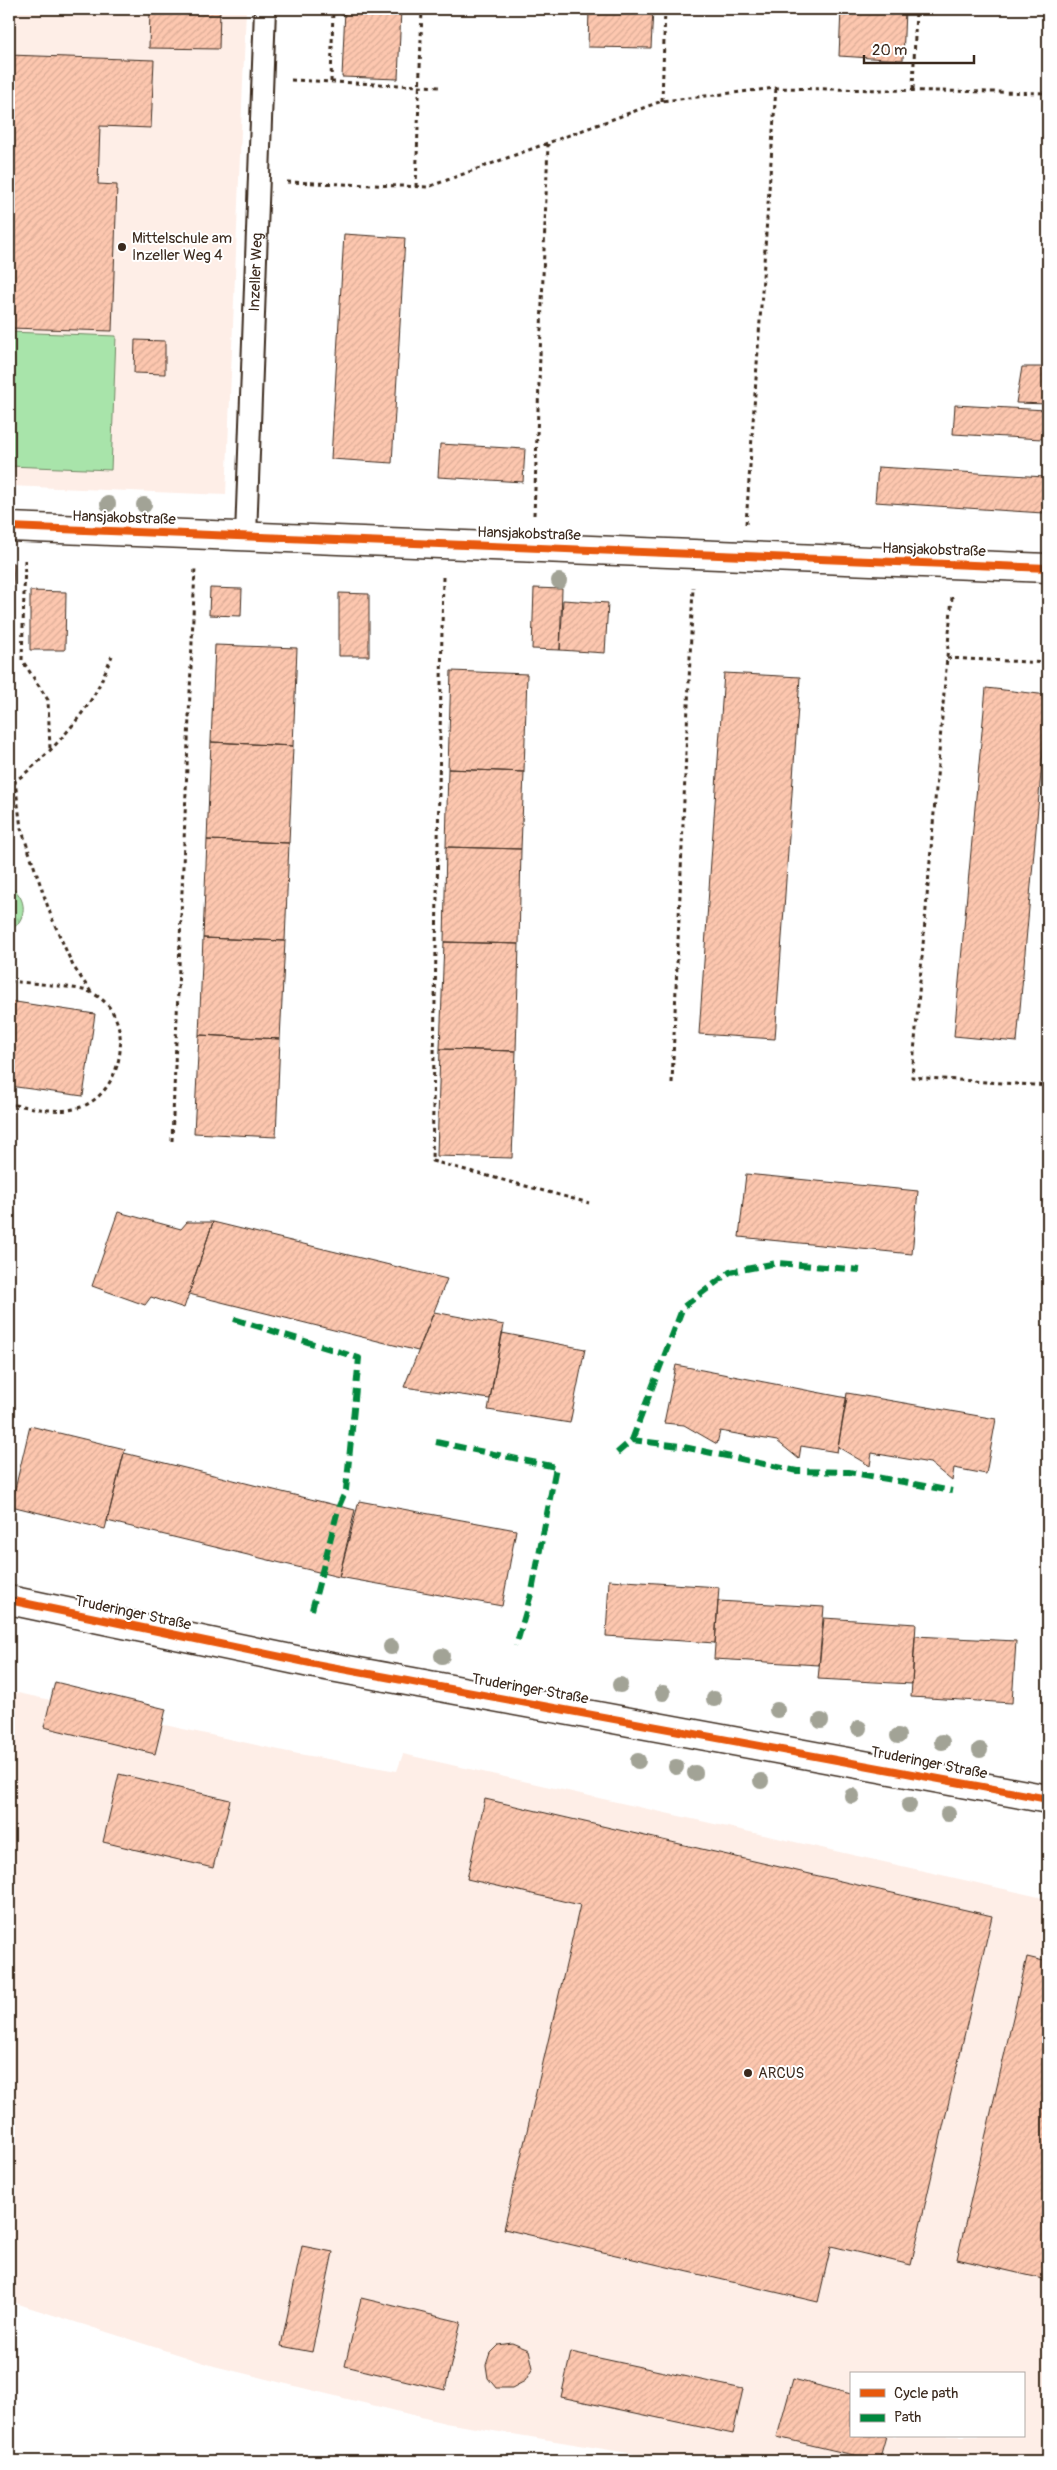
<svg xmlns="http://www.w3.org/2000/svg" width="1057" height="2470" viewBox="0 0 1057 2470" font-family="Pangolin,sans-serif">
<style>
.built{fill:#feeee7;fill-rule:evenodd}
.park{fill:url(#park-tufts);stroke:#728764}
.pitch{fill:#a8e4aa;stroke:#728764}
.building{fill:url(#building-hatch);stroke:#3b2a1e}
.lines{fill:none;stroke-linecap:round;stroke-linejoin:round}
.service-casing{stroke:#3b2a1e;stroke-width:24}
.minor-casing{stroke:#3b2a1e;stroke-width:31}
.tertiary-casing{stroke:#3b2a1e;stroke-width:31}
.path{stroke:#3b2a1e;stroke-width:3;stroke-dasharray:4 4;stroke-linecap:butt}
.service{stroke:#fff;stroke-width:20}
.minor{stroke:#fff;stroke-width:28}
.tertiary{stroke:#fff;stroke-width:28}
.quiet{stroke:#00873e;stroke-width:6;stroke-dasharray:12 6;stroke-linecap:butt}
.cycleway-casing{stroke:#fff;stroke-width:11}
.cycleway{stroke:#e8590c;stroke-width:8}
.tree{fill:#a2a396}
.poi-dot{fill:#3b2a1e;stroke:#fff;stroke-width:2}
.labels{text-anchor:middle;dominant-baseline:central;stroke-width:4;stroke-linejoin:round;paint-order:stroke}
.poi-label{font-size:15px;fill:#3b2a1e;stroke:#fff;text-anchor:start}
.street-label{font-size:15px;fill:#3b2a1e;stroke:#fff}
</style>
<defs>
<pattern id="park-tufts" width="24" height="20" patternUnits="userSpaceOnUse" patternTransform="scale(1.25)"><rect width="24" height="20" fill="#a8e4aa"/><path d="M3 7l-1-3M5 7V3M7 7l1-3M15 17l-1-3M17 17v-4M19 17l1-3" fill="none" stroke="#92c492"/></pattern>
<pattern id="building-hatch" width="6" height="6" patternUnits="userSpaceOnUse" patternTransform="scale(1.25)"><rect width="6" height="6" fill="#fdc7af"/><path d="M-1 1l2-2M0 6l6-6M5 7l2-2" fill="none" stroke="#daab96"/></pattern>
</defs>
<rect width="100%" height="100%" fill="#fff"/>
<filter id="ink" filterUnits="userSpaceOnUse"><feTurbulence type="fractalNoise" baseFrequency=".02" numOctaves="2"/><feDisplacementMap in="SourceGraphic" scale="10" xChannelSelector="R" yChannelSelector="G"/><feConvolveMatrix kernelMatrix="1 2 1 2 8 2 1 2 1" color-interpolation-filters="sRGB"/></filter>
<g filter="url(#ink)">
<path class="built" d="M9,9H246L226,495L9,486Z
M9,1691L293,1753L397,1771L403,1754L1048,1899V2461H677L445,2423L214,2366L9,2301ZM851,2374H1023V2436H851Z"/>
<path class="park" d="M9,886C28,897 28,920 9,931Z"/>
<path class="pitch" d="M9,332L116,336L111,470L9,466Z"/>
<path class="building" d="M150,9H220L219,49L149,48Z
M345,9H401L398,79L342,77Z
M589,9H653L651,48L588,47Z
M841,9H905L903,60L839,56Z
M9,55L154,60L151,128L100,126L98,184L117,185L112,331L9,328Z
M344,234L405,238L392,463L331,459Z
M1047,294L1048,404L1016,403L1022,367H1043Z
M135,340L165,341V374L134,373Z
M955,405L1046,410L1042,439L953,434Z
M440,444L525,449L523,482L438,477Z
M878,467L1045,477L1043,513L875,502Z
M9,563H14L13,588H9Z
M210,588L242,589L241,616L209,615Z
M534,588L562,589L560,650L532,649Z
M30,591L66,592L65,650H30Z
M339,593L369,594V656H339Z
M563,600L608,603L605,653L560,650Z
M215,645L297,648L293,746L211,742Z
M451,671L527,674L524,772L448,769Z
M724,673L800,677L775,1039L699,1034Z
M986,688L1048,695L1017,1042L954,1036Z
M211,742L293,746L289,843L207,840Z
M448,769L524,772L521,849L446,847Z
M207,840L289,843L285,941L203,938Z
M446,847L521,849L519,944L444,942Z
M203,938L285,941L280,1039L199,1035Z
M444,942L519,944L516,1051L440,1049Z
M9,1001L95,1014L83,1096L9,1086Z
M199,1035L280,1039L276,1137L194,1133Z
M440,1049L516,1051L512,1158L437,1156Z
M746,1174L918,1191L912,1254L739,1237Z
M118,1212L181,1229L187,1222H213L184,1308L151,1297L145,1305L92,1286Z
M213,1222L447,1279L418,1351L189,1294Z
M434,1312L504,1325L490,1399L404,1387Z
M502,1333L585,1349L570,1423L488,1410Z
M676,1365L847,1398L837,1452L801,1446L799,1459L777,1441L720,1431L717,1444L684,1425L664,1423Z
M847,1393L996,1419L986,1474L954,1468L952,1481L930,1463L872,1453L870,1466L838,1447Z
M30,1426L125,1449L105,1529L11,1506Z
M124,1453L355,1510L339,1577L107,1521Z
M359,1501L516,1530L502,1606L339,1577Z
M609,1580L719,1587L715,1643L606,1636Z
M718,1601L824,1607L819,1665L714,1659Z
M824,1618L916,1624L912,1684L818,1679Z
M915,1636L1016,1641L1012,1703L911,1697Z
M55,1682L166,1709L155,1754L44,1727Z
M119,1774L230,1800L213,1868L103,1842Z
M485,1799L992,1916L911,2265L831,2246L818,2302L504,2229L580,1905L467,1879Z
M1027,1957L1048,1962V2280L957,2259Z
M302,2246L333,2252L312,2352L281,2346Z
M361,2298L461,2322L445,2390L345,2366Z
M512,2343L529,2350L533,2368L525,2381L512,2388H496L488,2378L486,2365L490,2353L498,2345Z
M571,2352L743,2389L733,2434L561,2397Z
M793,2379L851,2394V2436H886L879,2461L777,2437Z"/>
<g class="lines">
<g class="service-casing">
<g id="service">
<path id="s1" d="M246,536L265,9"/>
</g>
</g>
<g class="minor-casing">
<path id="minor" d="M9,527L1048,568"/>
</g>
<g class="tertiary-casing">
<path id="tertiary" d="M9,1600L315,1664L1048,1799"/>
</g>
<path class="path" d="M293,10L344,14
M291,80L441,87
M331,82L333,9
M913,89L916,9
M662,101L665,9
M287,182L428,187L662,101L776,88L1048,93
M416,187L422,9
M534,515L548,144
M746,524L776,88
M25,560L22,660L48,700L50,749
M443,577L432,1161L589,1203
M952,597L912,1077L1048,1086
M947,658L1048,663
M9,981C26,983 79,986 92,993C137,1015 125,1091 81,1107C59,1115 31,1107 9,1104
M91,992L73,966L51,916L21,828L15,781C42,762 77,724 94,695C101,683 106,669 112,656
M672,1083L693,587
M172,1141L195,567
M1046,1600H1048"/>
<use href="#service" class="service"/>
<use href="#minor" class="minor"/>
<use href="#tertiary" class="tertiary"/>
<path class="quiet" d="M234,1319L359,1358L346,1490L339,1506L312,1610
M632,1440L683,1307L730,1272L777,1263L860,1270
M436,1442L556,1467L532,1591L516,1646
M617,1453L632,1440L679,1446L797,1471L849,1472L952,1491"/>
<g class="cycleway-casing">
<path id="cycleway" d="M9,527L1048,568
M9,1600L315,1664L1048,1799"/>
</g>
<use href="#cycleway" class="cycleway"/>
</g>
<g class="tree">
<circle cx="108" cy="504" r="8"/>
<circle cx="144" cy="505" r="8"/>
<circle cx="559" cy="581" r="8"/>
<circle cx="391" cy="1647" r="8"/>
<circle cx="442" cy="1656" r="8"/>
<circle cx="620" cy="1685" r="8"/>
<circle cx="663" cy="1693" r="8"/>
<circle cx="714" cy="1699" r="8"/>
<circle cx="777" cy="1710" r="8"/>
<circle cx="821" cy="1721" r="8"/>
<circle cx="859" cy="1728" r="8"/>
<circle cx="898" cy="1736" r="8"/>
<circle cx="942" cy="1742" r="8"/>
<circle cx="980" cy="1750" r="8"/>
<circle cx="638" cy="1761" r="8"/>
<circle cx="676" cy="1767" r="8"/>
<circle cx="695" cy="1773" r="8"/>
<circle cx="761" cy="1781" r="8"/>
<circle cx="852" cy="1796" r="8"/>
<circle cx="909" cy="1805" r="8"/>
<circle cx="948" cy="1814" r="8"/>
</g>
</g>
<g class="poi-dot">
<circle cx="122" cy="247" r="5"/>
<circle cx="748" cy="2073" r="5"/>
</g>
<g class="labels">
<g class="poi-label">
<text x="132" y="238">Mittelschule am<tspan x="132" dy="17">Inzeller Weg 4</tspan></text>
<text x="758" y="2073">ARCUS</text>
</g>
<g class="street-label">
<text stroke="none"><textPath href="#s1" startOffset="264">Inzeller Weg</textPath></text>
<text transform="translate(124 518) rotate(2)">Hansjakobstraße</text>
<text transform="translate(529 534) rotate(2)">Hansjakobstraße</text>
<text transform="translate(934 550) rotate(2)">Hansjakobstraße</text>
<text transform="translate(133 1613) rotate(12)">Truderinger Straße</text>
<text transform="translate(530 1689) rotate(10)">Truderinger Straße</text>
<text transform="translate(929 1763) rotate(11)">Truderinger Straße</text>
</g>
</g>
<rect width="1057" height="2470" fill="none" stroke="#fff" stroke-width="30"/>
<rect x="15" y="15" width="1027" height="2440" fill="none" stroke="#3b2a1e" stroke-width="2" filter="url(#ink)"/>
<rect x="850" y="2372" width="175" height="65" fill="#ffffff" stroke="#b1aaa5"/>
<rect x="860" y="2389" width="25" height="8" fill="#e8590c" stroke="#b1aaa5"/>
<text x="894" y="2398" font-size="15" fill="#3b2a1e">Cycle path</text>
<rect x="860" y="2414" width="25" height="8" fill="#00873e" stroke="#b1aaa5"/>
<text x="894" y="2422" font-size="15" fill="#3b2a1e">Path</text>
<path d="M864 55v8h110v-8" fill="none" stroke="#3b2a1e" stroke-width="2.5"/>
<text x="872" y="55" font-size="15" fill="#3b2a1e" stroke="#ffffff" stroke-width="4" paint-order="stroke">20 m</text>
</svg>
